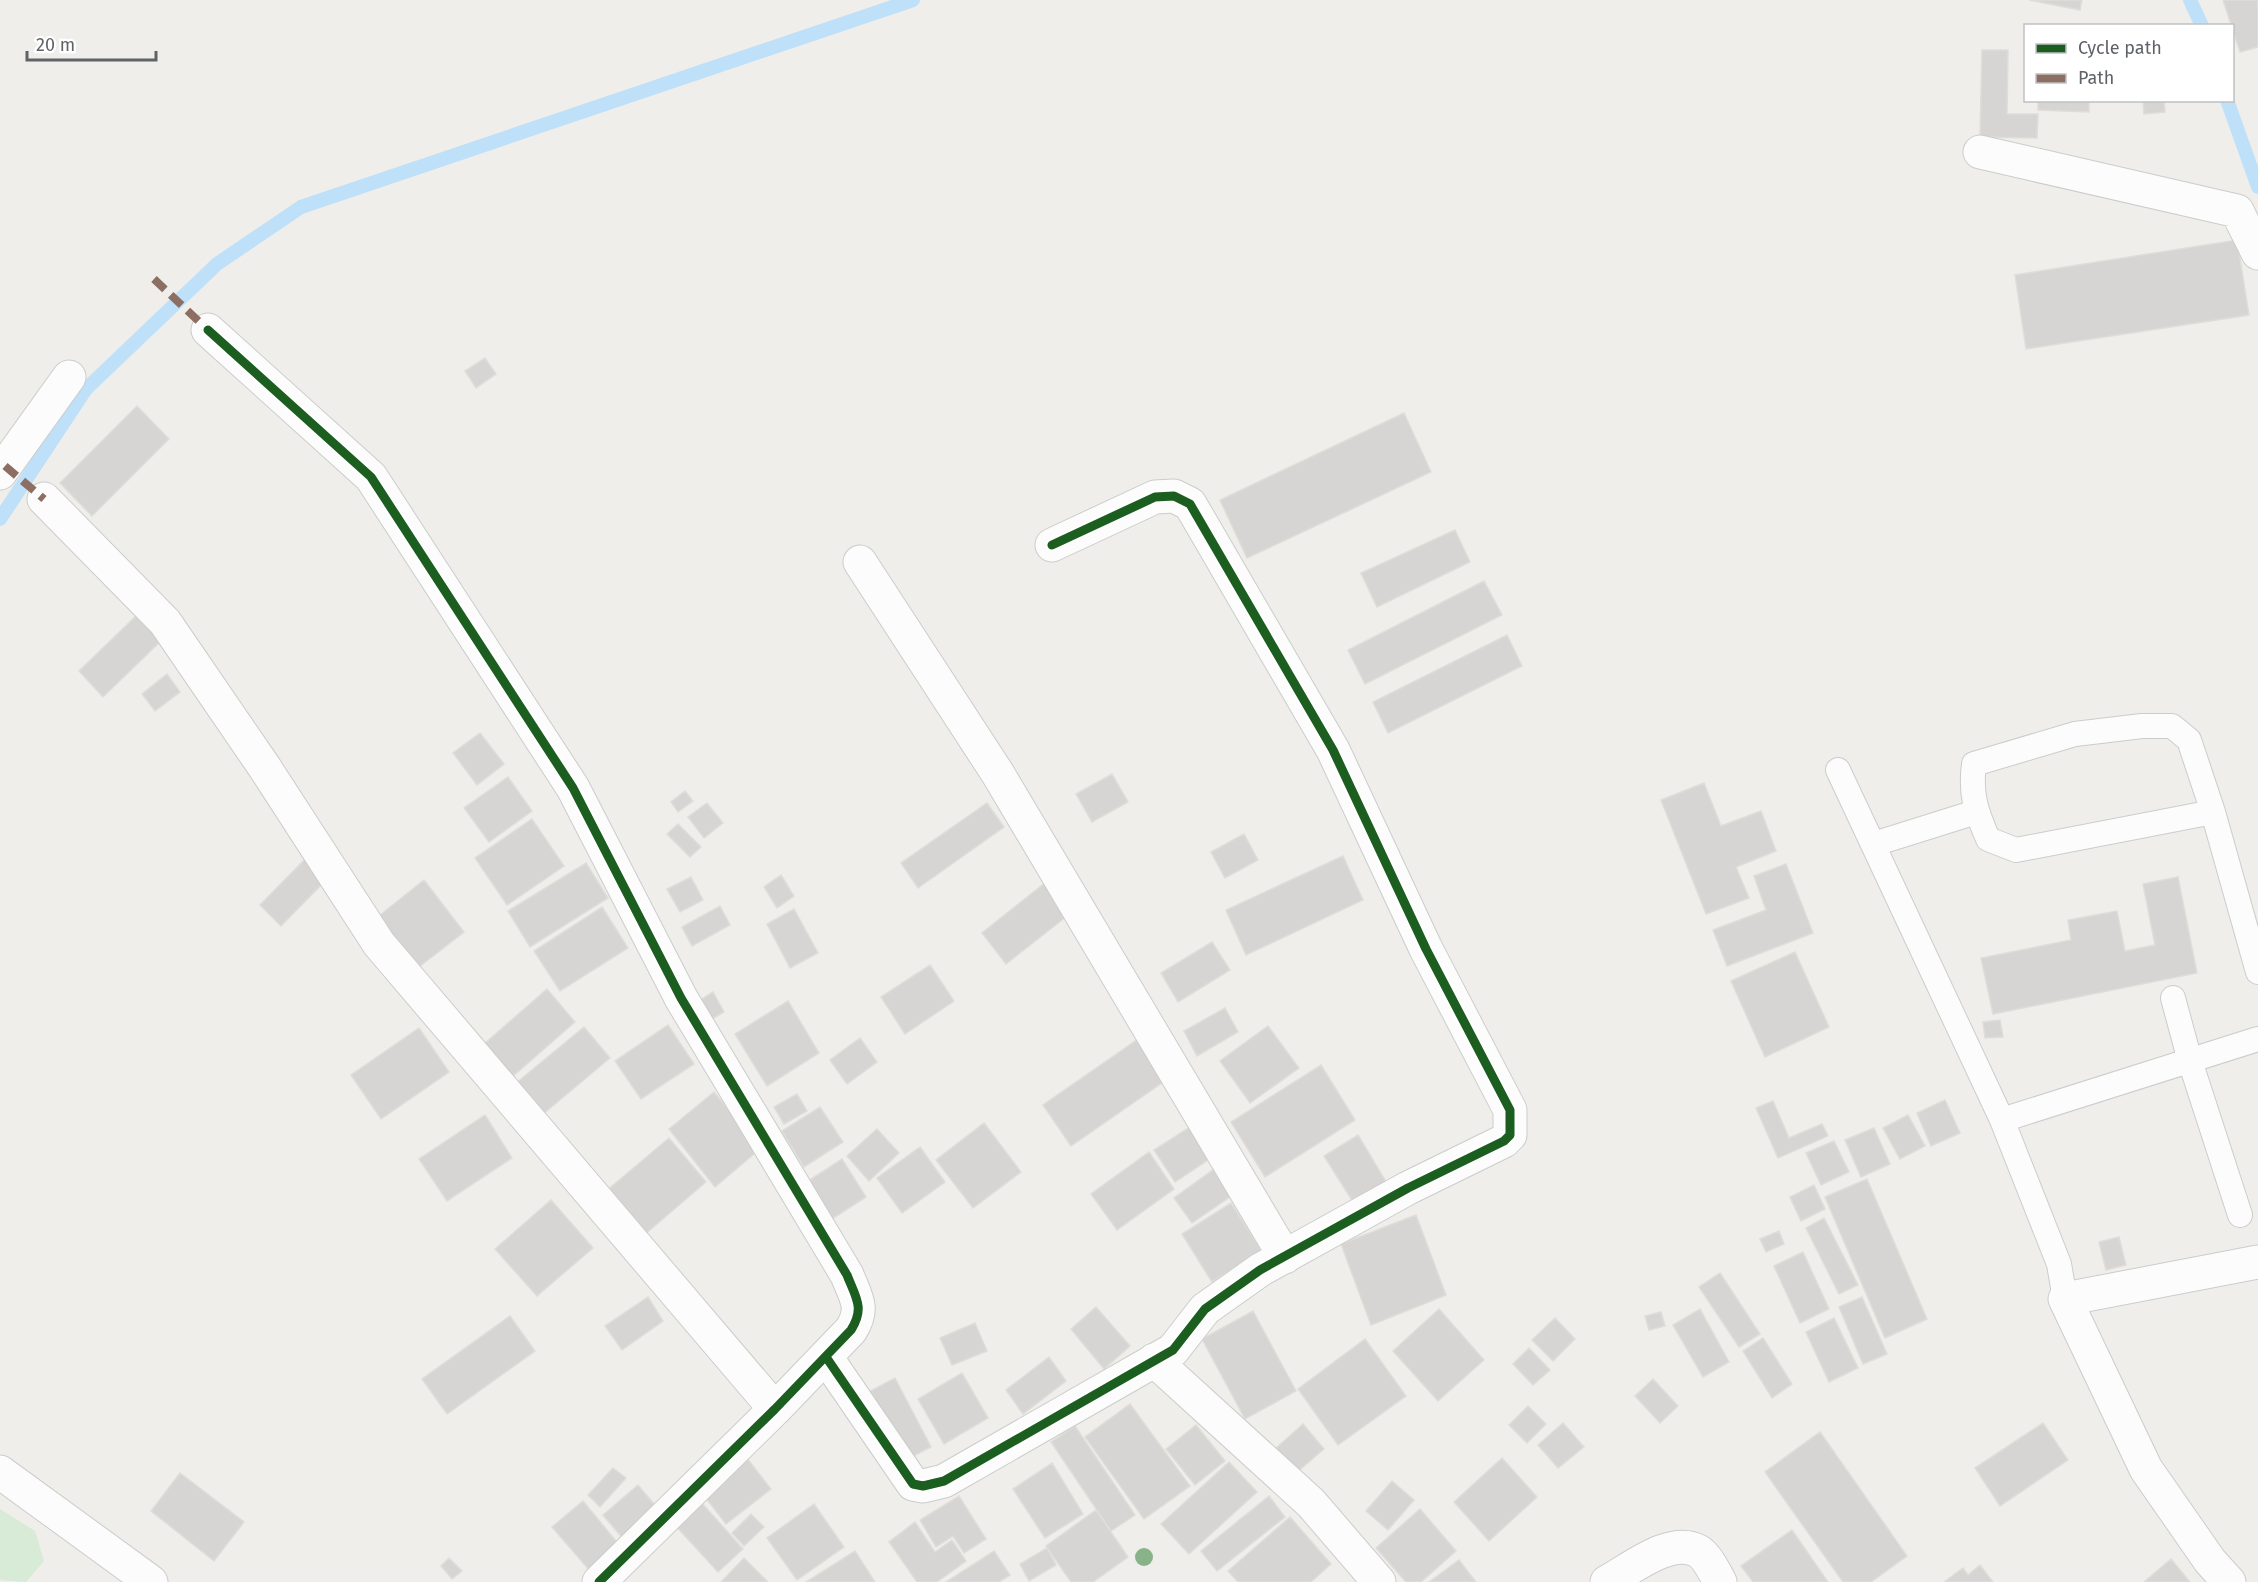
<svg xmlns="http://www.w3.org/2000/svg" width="2258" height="1582" viewBox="0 0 2258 1582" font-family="'Fira Sans',sans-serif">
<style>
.green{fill:#d8ebd6}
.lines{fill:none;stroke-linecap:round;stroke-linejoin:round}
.stream{stroke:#bfe0f9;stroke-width:14}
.building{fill:#d6d5d3;stroke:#deddd9;stroke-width:1.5}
.service-casing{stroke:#cbcccc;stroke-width:26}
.minor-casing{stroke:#cbcccc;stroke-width:35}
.service{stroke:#fdfcfc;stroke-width:24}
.minor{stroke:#fdfcfc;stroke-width:33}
.quiet{stroke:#8d6e63;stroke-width:8;stroke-dasharray:15 8;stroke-linecap:butt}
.cycleway-casing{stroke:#fff;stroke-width:13}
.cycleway{stroke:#1b5e20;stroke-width:9}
.tree{fill:#88b388}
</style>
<rect width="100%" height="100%" fill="#efeeea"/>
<path class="green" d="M0,1509L35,1531L44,1561L26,1582L0,1580Z"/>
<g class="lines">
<path class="stream" d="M2190,0L2202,26
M2227,100L2258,187
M0,519L86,389L217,264L301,207L913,0"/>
</g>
<path class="building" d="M2029,0H2082L2080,10Z
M2223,0H2258V47L2240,52Z
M1982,50H2008L2007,114H2038L2037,138L1980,137Z
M2038,100H2089V112L2038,110Z
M2164,100L2165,112L2144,114L2143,101Z
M2237,240L2249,315L2026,349L2015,275Z
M485,358L496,374L476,388L465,371Z
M137,406L169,439L92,516L60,483Z
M1404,413L1431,472L1247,558L1220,500Z
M1455,530L1470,562L1377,607L1361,573Z
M1484,581L1502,615L1365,684L1348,650Z
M140,612L165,637L103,697L79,671Z
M1507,635L1522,666L1388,733L1373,702Z
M167,674L180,692L155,711L142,694Z
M480,733L504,764L477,785L453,753Z
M1112,774L1128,802L1092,822L1076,794Z
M508,777L532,811L489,842L464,808Z
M1704,783L1721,826L1761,811L1776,851L1736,867L1749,898L1706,914L1661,800Z
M685,791L693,801L678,812L671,802Z
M707,803L723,823L704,838L688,817Z
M987,803L1004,827L918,888L901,863Z
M532,819L564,866L507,905L475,858Z
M678,824L701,847L690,857L667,834Z
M1244,834L1258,860L1225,878L1211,852Z
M310,854L331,875L281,926L260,905Z
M1343,856L1363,900L1246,955L1226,910Z
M586,863L608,898L530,947L508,911Z
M1786,864L1813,933L1727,966L1713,930L1766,910L1754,876Z
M781,875L794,896L777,908L764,887Z
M691,877L703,900L680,912L667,889Z
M2178,877L2197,973L1993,1014L1981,958L2071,940L2068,920L2117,911L2125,951L2155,945L2143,884Z
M424,880L464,932L415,970L375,919Z
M1046,882L1071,913L1006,964L982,933Z
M720,906L730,925L692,946L682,927Z
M602,907L628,948L560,991L534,951Z
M794,909L818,953L790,968L767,924Z
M1212,942L1230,970L1178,1002L1161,973Z
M1795,952L1829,1027L1765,1057L1731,981Z
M930,965L954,1001L905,1034L881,997Z
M547,989L575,1022L504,1084L476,1051Z
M713,992L724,1012L705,1023L694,1004Z
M788,1001L819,1053L767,1086L735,1034Z
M1225,1008L1238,1032L1197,1056L1184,1031Z
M2000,1020L2003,1037L1985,1038L1983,1022Z
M668,1025L694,1064L641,1099L615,1061Z
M1268,1026L1299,1068L1250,1103L1220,1061Z
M584,1027L610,1058L536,1120L510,1088Z
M419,1028L449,1072L381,1119L351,1075Z
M1141,1037L1169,1078L1071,1146L1043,1105Z
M860,1038L877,1062L847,1084L830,1060Z
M1321,1065L1355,1120L1265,1177L1231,1122Z
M714,1092L760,1149L715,1187L669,1129Z
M797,1094L807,1111L784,1124L774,1107Z
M1945,1100L1960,1133L1931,1146L1917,1113Z
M1773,1101L1789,1138L1822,1124L1828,1136L1778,1158L1756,1108Z
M820,1107L843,1142L804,1167L782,1131Z
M485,1115L512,1158L447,1201L419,1159Z
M1908,1115L1925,1146L1900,1159L1883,1128Z
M984,1123L1021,1172L973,1208L936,1160Z
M1193,1125L1214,1156L1175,1182L1154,1150Z
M1874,1128L1890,1164L1861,1177L1845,1140Z
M877,1129L899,1153L869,1181L847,1156Z
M1358,1135L1388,1185L1355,1205L1324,1156Z
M669,1138L706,1182L643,1236L605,1192Z
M1834,1141L1849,1172L1821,1185L1806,1153Z
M920,1147L945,1182L902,1213L877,1178Z
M1149,1152L1174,1189L1117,1230L1091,1194Z
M842,1159L866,1197L829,1221L805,1183Z
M1221,1164L1240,1190L1192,1223L1174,1198Z
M1867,1179L1927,1319L1885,1338L1825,1197Z
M1814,1185L1825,1209L1801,1221L1790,1197Z
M551,1200L593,1248L537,1296L495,1249Z
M1231,1203L1261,1250L1212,1282L1182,1234Z
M1416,1215L1446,1295L1371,1325L1341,1244Z
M1824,1218L1858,1285L1839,1294L1806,1228Z
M1779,1231L1784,1244L1766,1252L1760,1239Z
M2119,1237L2126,1265L2106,1270L2099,1242Z
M1803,1252L1829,1309L1800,1323L1774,1266Z
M1720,1273L1760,1334L1739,1347L1699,1287Z
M648,1297L663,1321L622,1350L605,1326Z
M1862,1297L1887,1354L1863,1364L1839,1307Z
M1096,1307L1130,1346L1104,1369L1071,1329Z
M1439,1309L1484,1360L1438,1401L1393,1351Z
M1700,1309L1729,1362L1703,1377L1673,1325Z
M1253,1311L1296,1391L1245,1419L1202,1339Z
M1661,1312L1665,1326L1649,1330L1645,1316Z
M510,1316L535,1351L447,1414L422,1379Z
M1555,1318L1575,1339L1553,1361L1532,1340Z
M1834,1318L1858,1368L1829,1382L1806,1332Z
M975,1323L987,1351L952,1365L940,1338Z
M1763,1338L1792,1384L1772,1398L1743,1351Z
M1365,1339L1406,1396L1338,1445L1298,1389Z
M1529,1348L1550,1370L1533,1385L1513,1364Z
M1049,1357L1066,1381L1023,1414L1006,1390Z
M962,1373L988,1418L944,1444L918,1399Z
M895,1378L931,1447L900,1463L863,1395Z
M1653,1379L1678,1406L1660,1423L1635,1396Z
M1130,1404L1190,1486L1144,1519L1085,1437Z
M1528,1406L1546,1424L1527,1443L1509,1425Z
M1563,1423L1584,1447L1558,1468L1538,1445Z
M2043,1423L2068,1460L2000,1506L1975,1468Z
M1303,1424L1324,1449L1296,1473L1275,1449Z
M1196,1425L1225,1461L1195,1485L1166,1449Z
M1075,1426L1135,1515L1111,1531L1051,1442Z
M1820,1432L1907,1556L1871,1582H1843L1765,1472Z
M746,1457L771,1489L726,1524L701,1492Z
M1502,1458L1537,1497L1489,1541L1454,1502Z
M1229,1462L1257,1492L1189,1554L1161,1524Z
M1052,1463L1083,1514L1045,1538L1013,1489Z
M613,1468L626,1478L600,1507L588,1495Z
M180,1473L244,1522L214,1561L151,1511Z
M1392,1481L1414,1500L1388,1530L1366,1511Z
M638,1485L659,1510L624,1540L603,1515Z
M959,1496L986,1539L964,1553L953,1536L936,1547L920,1520Z
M1269,1496L1285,1517L1217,1571L1201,1551Z
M583,1501L620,1546L590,1571L552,1527Z
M700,1501L743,1549L718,1572L674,1524Z
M814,1504L844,1547L797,1580L767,1538Z
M1420,1509L1456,1551L1421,1582H1406L1376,1548Z
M1096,1510L1128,1557L1093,1582H1071L1046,1546Z
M751,1514L764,1527L744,1546L732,1533Z
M1290,1517L1331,1564L1311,1582H1238L1228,1571Z
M915,1522L935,1552L952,1540L966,1561L937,1582H917L889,1542Z
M1792,1530L1828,1582H1753L1741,1566Z
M1047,1548L1056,1565L1029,1581L1020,1564Z
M855,1551L875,1582H806Z
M994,1551L1010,1575L999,1582H946Z
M449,1558L462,1571L452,1579L441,1566Z
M744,1558L768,1582H721Z
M2171,1559L2190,1582H2144Z
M1459,1560L1476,1582H1429Z
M1980,1565L1993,1582H1944L1963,1568L1968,1575Z"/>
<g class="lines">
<g class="service-casing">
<path id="service" d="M1838,770L2002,1120L2059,1264L2065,1299
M2213,812L2016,850L1988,839C1976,811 1970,795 1974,764L2075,734L2142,726H2172L2189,740L2213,812L2258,972
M1874,844L1976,812
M2173,998L2190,1061L2240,1215
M2002,1120L2258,1039"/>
</g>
<g class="minor-casing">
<path id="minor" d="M1980,152L2237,211L2258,253
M208,330L371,477L573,788L681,998L847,1275C856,1298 865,1308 851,1330L775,1409L599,1582
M0,473L69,377
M44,499L165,622L265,768L379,944L775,1409
M860,562L998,774L1285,1257
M826,1357L913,1484L923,1486L944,1481L1173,1350L1205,1309L1260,1270L1408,1188L1504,1141L1510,1135V1110L1426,949L1333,750L1190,504L1174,496L1155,497L1052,545
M1154,1360L1311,1503L1379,1582
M0,1472L151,1582
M1607,1582C1631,1569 1671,1536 1698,1551C1707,1556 1715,1573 1720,1582
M2229,1582L2210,1561L2146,1469L2065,1299L2258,1262"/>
</g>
<use href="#service" class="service"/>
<use href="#minor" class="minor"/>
<path class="quiet" d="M154,279L208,330
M5,466L44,499"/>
<g class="cycleway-casing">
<path id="cycleway" d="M208,330L371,477L573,788L681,998L847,1275C856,1298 865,1308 851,1330L775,1409L599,1582
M826,1357L913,1484L923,1486L944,1481L1173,1350L1205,1309L1260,1270L1408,1188L1504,1141L1510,1135V1110L1426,949L1333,750L1190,504L1174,496L1155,497L1052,545"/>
</g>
<use href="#cycleway" class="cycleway"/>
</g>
<circle class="tree" cx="1144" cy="1557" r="9"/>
<rect x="2024" y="24" width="210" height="78" fill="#ffffff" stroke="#bfc1c3" stroke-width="1.5"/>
<rect x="2036" y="44" width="30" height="9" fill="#1b5e20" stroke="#bfc1c3" stroke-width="1.5"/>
<text x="2078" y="54" font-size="18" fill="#5f6368">Cycle path</text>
<rect x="2036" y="74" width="30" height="9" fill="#8d6e63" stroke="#bfc1c3" stroke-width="1.5"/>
<text x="2078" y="84" font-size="18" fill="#5f6368">Path</text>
<path d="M27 51v9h129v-9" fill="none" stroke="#5f6368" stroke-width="3"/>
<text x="36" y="51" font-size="18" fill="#5f6368" stroke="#ffffff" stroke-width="4.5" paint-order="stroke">20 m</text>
</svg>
